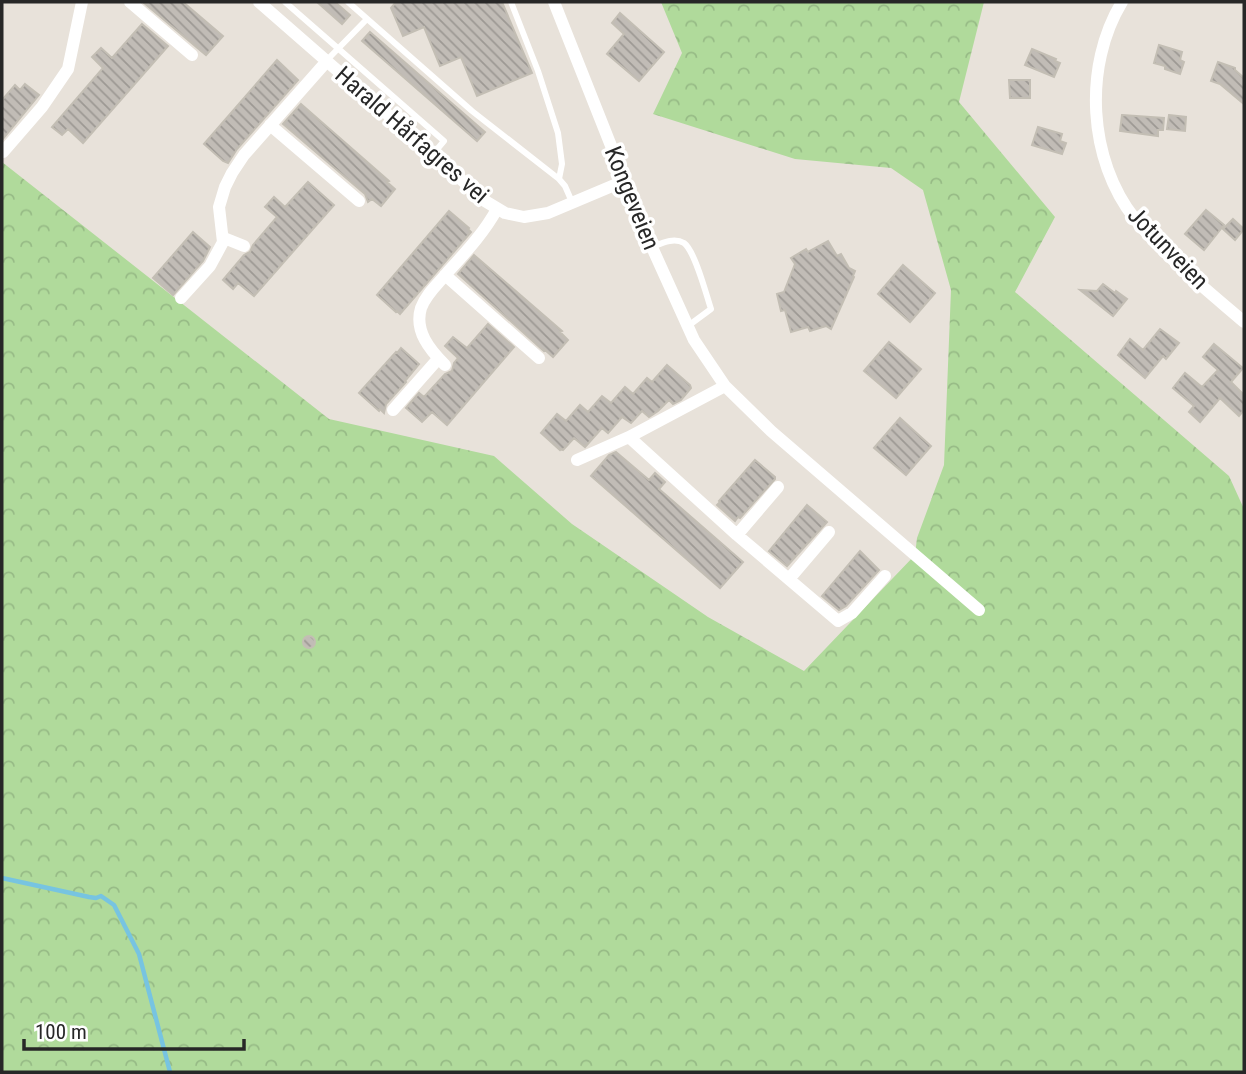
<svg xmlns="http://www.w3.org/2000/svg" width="1246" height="1074" viewBox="0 0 1246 1074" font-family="'Roboto Condensed',sans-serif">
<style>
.forest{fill:url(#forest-crowns)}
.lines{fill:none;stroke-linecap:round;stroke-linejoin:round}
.stream{stroke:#77c4e1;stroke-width:4.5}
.building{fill:url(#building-back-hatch);stroke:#c3beb4;stroke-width:2}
.service{stroke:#fff;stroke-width:6}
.minor{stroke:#fff;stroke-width:12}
.labels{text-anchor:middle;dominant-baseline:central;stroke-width:7;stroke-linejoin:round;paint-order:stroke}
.street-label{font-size:24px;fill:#272727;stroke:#fff}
</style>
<defs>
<pattern id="forest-crowns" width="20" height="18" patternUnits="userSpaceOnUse" patternTransform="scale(1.75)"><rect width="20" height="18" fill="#b0da9b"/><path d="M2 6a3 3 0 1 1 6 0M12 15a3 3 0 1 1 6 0" fill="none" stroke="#97bb86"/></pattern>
<pattern id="building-back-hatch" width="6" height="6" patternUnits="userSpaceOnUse" patternTransform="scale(1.75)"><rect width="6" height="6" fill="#c1bcb6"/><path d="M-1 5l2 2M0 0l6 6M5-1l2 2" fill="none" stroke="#9d9994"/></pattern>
</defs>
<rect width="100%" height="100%" fill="#e8e2da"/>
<path class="forest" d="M661,2H984L959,102L1055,217L1015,292L1229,476L1244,509V1072H2V162L329,419L494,456L572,524L708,617L804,671L915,555L917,538L944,465L951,290L923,190L891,168L795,159L653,114L682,53Z"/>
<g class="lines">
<path class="stream" d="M2,878L89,897L96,898L101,896L114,905L139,954L170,1072"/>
</g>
<path class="building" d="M143,2H183L223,36L206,55Z
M317,2H335L350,15L342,24Z
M396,2H502L532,73L477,96L461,57L440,66L424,27L403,36L391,8Z
M620,13L664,52L639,81L607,54L624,34L612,23Z
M142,24L168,46L83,143L68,129L62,135L52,127L103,68L92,57L101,48L112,58Z
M370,32L485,132L477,141L362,41Z
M1159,45L1182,52L1180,60L1184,62L1180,74L1165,69V66L1154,63Z
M1032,49L1056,59L1055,61L1060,63L1054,77L1025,65Z
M277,60L298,80L237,149L228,163L223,161L204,144Z
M1218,62L1235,68V70L1244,78V104L1220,84L1211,81Z
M1009,80H1030V98H1010Z
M25,84L39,95L2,140V100L15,85L20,90Z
M301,104L389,181L387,182L395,189L381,206L372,199L368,202L365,194L283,124Z
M1122,115L1164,118L1163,130H1158V136L1120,131Z
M1169,115L1186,117L1185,131L1167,129Z
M1038,127L1062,134L1060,141L1066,143L1062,154L1032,145Z
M308,182L334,205L254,296L238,283L233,289L223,280L244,255L250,252L253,245L277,217L265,207L274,197L285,207Z
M1206,210L1224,225L1204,250L1185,234Z
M449,211L469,228L468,229L471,232L400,314L397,311L396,312L377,295Z
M1233,219L1244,229L1235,240L1223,229Z
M193,232L210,247L203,261L173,295L153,278Z
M828,241L837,256L841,254L849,268L855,271L853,276L854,277L831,329L826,326L810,331L808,327L791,332L785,310L781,311L777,294L784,292L795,264L791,258L806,249L808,252Z
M474,255L562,331L560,332L568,340L553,357L545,350L544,351L458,274Z
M903,265L935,293L910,322L878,294Z
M1103,284L1115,293L1116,291L1127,299L1113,316L1080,290L1097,291Z
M488,324L514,347L447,425L432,412L422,422L406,408L419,393L424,397L445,374L452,371L454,363L458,358L445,346L453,337L467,348Z
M1160,329L1179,343L1166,359L1163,356L1145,378L1118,355L1130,339L1143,350Z
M889,342L921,369L896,398L864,371Z
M1214,344L1243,368L1231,382L1244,395V410L1239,416L1220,398L1200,422L1189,412L1194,406L1173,388L1185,373L1202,387L1218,370L1203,357Z
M401,348L419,364L405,381L406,382L386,404L384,413L380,409L379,411L359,393L396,352L397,353Z
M667,365L690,385L691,388L681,400L673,404L669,400L658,411L649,417L642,411L631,423L622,417L608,433L602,428L585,447L574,438L563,450L561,449L560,450L541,433L557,414L566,421L580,405L588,412L602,396L611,403L625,387L633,394L647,378L652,382Z
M900,418L931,446L906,475L874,448Z
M616,452L649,480L655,473L665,482L659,489L743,562L720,588L591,476L609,455Z
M755,460L775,477V479L740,518L738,517L735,521L717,505L720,502L719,501Z
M807,505L827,522L787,566L769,551Z
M860,551L879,570L846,606L839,610L822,596Z
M303 642a6 6 0 1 1 12 0a6 6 0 1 1-12 0Z"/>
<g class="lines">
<path class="service" d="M285,2L444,141L433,154
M348,2L472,111L559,179L565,186L572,202
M511,2L538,71L558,133L562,164L559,179
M327,60L367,19
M652,247C662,243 674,237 684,243C695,251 706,294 711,309L688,326"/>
<path class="minor" d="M130,2L192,55
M259,2L433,154L485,201L505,213L524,217L548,213L624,181
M554,2L646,234L694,340L725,386L771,431L979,610
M1122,2C1083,66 1088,160 1135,219C1164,256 1208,291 1244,322
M270,125L359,201
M3,152L42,107L68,69L82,2
M224,238L244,246
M445,275L539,358
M181,298L210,266L223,242L219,207L225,187L232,173L244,155L327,61
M445,365C430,350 414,331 421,308C426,294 438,284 447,273C465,253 484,233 497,209
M393,410L438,359
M629,437L737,535L838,621L852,613L885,576
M577,460L629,437L725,386
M737,535L778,487
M789,579L829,532"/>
</g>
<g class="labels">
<g class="street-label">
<text transform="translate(412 135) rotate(41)">Harald Hårfagres vei</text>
<text transform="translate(632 198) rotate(68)">Kongeveien</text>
<text transform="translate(1168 248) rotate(46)">Jotunveien</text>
</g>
</g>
<rect width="1246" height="1074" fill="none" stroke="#272727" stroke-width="7"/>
<path d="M24 1039v10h220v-10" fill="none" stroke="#272727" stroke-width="3.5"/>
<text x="35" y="1039" font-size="21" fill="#272727" stroke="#ffffff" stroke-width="5" paint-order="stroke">100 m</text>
</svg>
